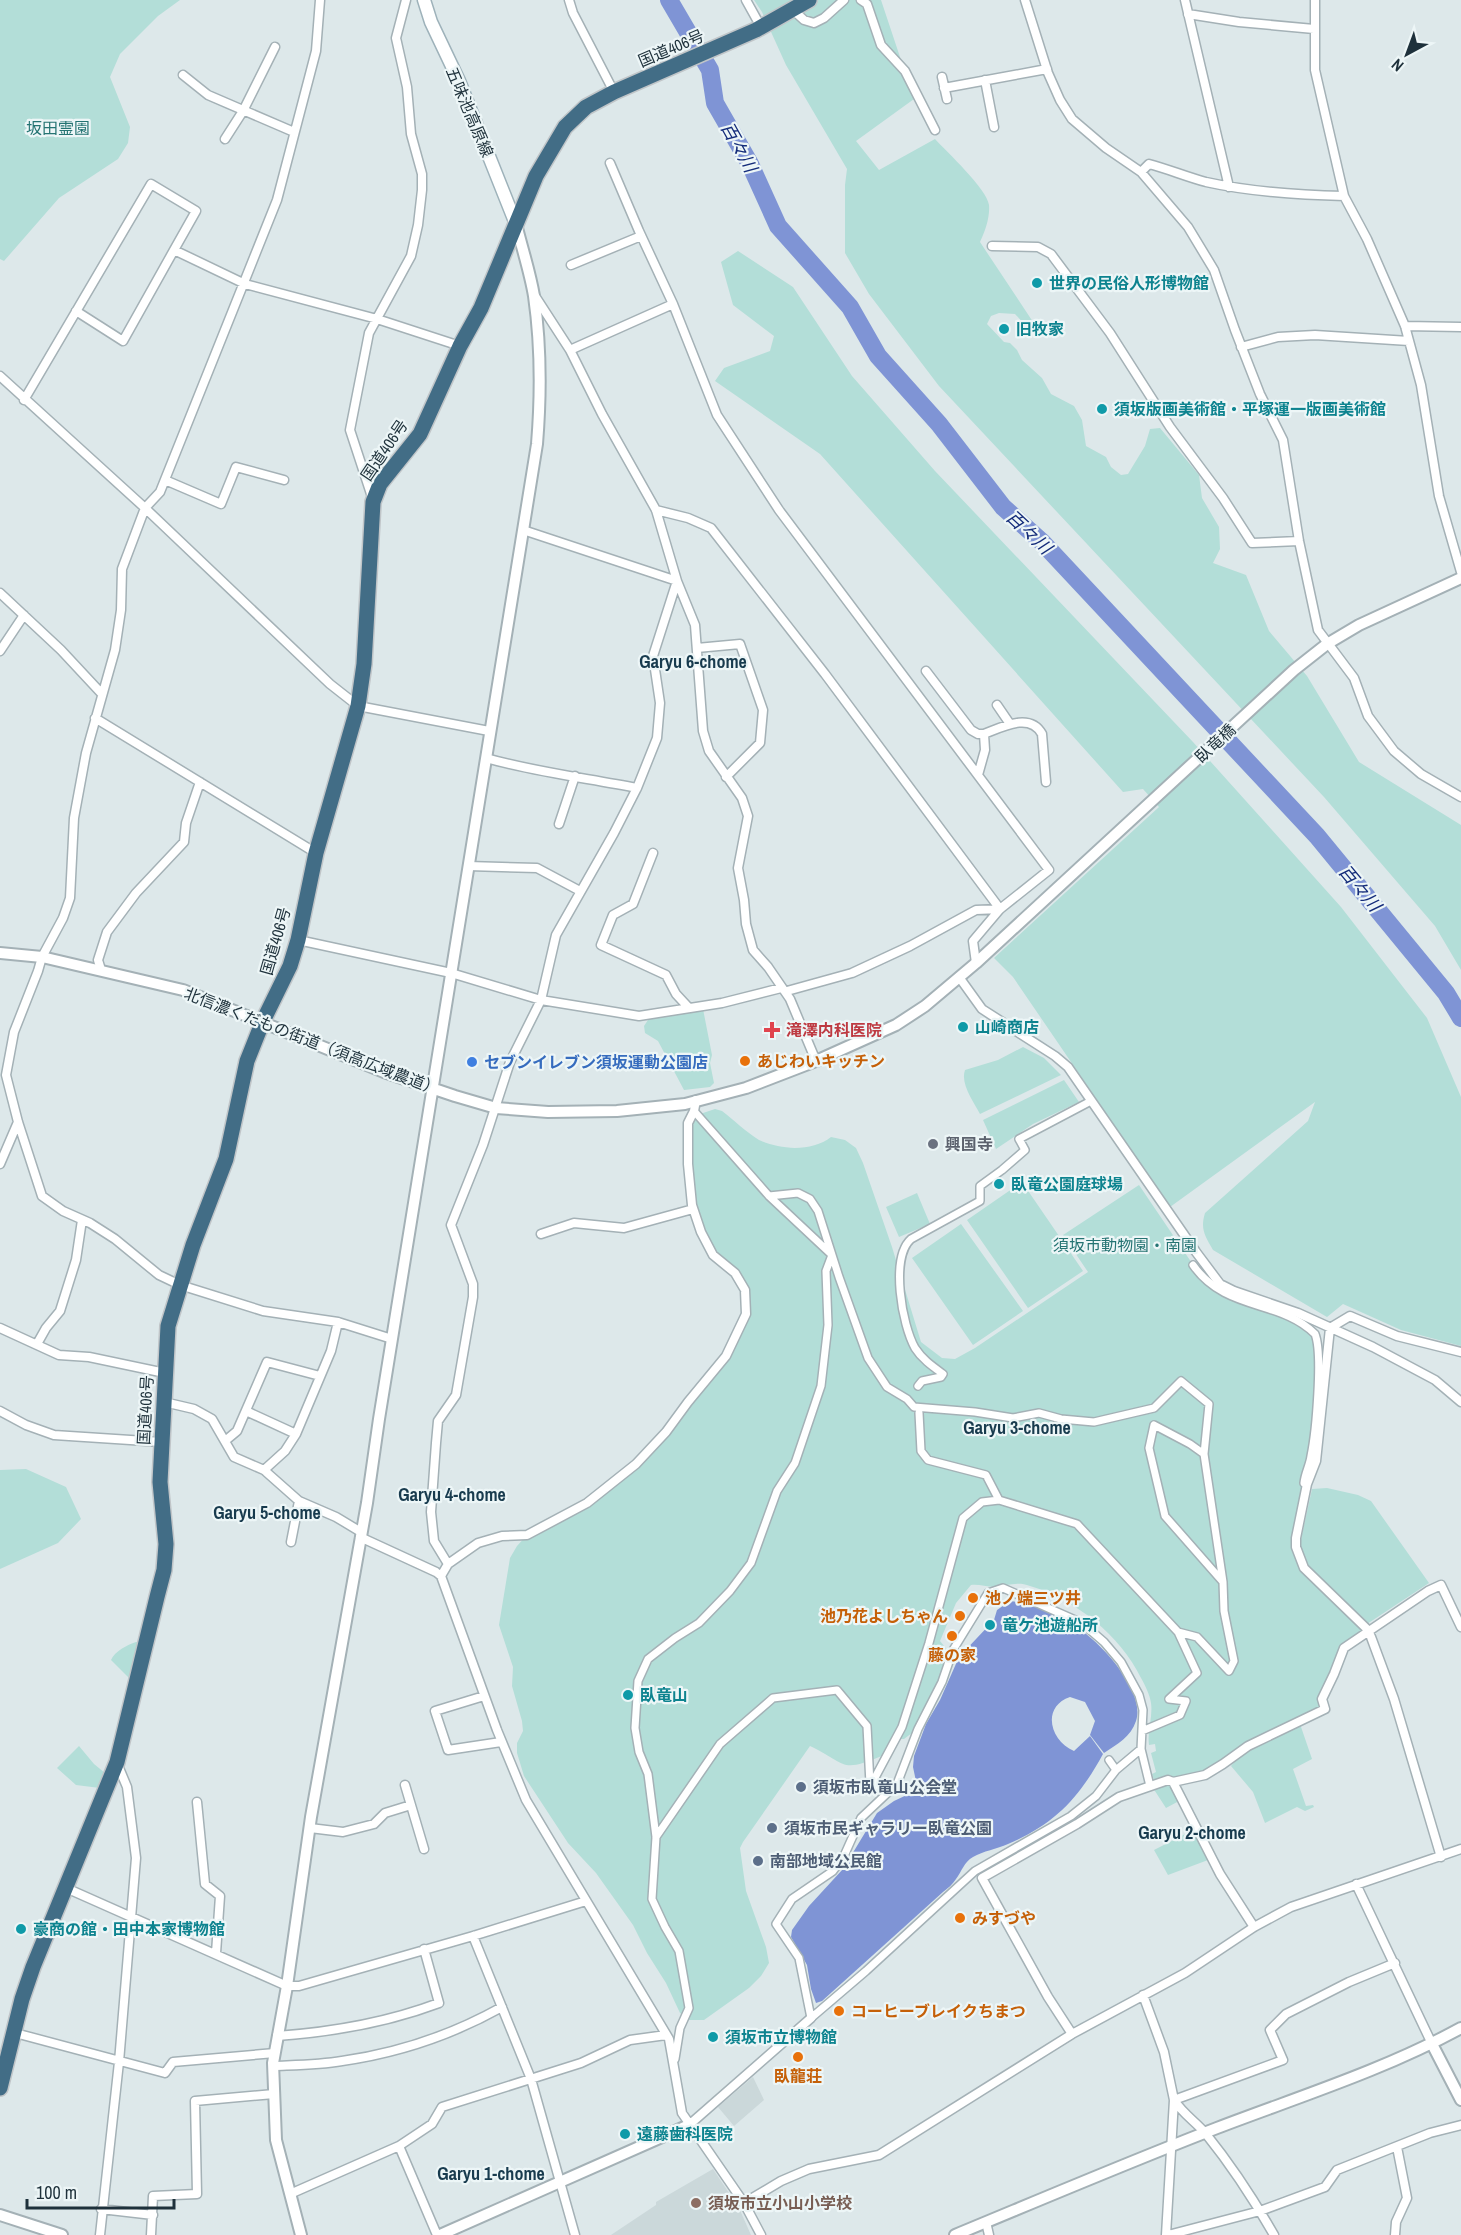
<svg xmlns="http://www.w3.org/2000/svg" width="1461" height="2235" viewBox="0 0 1461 2235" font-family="'Archivo Narrow','Noto Sans JP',sans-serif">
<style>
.built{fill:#cbd8da}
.green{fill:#b3ded8}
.water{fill:#7f94d5}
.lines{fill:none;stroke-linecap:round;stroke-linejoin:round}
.river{stroke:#7f94d5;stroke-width:18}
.pedestrian-casing{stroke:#a4b1b6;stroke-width:10}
.minor-casing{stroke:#a4b1b6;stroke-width:11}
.tertiary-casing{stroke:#a4b1b6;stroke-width:14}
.secondary-casing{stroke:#9eb2ba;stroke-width:15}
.trunk-casing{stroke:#c0c5c8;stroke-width:18}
.pedestrian{stroke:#fff;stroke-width:7}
.minor{stroke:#fff;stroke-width:8}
.tertiary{stroke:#fff;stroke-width:10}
.secondary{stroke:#fff;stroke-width:12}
.trunk{stroke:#426d86;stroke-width:15}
.culture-dot{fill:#0f9aa8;stroke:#edf6f7;stroke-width:2}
.health-dot{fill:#e0444e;stroke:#edf6f7;stroke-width:2}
.food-dot{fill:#e8710a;stroke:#edf6f7;stroke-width:2}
.shop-dot{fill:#3f7fe0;stroke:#edf6f7;stroke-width:2}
.worship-dot{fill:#6b7280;stroke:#edf6f7;stroke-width:2}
.service-dot{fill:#5c6f8a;stroke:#edf6f7;stroke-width:2}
.education-dot{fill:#8d6e63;stroke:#edf6f7;stroke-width:2}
.labels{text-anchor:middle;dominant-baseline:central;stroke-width:4.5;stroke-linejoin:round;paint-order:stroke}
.street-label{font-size:16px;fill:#1e313b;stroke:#edf6f7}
.park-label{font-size:16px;fill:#257473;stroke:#edf6f7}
.culture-label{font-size:16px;font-weight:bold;fill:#0d838f;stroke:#edf6f7;text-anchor:start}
.health-label{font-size:16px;font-weight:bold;fill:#be3a42;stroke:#edf6f7;text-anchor:start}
.food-label{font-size:16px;font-weight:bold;fill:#c56008;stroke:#edf6f7;text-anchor:start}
.shop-label{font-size:16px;font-weight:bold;fill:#366cbe;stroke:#edf6f7;text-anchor:start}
.worship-label{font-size:16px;font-weight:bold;fill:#5b616d;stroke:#edf6f7;text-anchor:start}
.service-label{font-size:16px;font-weight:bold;fill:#4e5e75;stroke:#edf6f7;text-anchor:start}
.education-label{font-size:16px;font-weight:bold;fill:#785e54;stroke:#edf6f7;text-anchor:start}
.water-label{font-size:18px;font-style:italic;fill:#142c7a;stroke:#edf6f7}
.neighbourhood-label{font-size:18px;font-weight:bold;fill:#183b4e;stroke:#edf6f7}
</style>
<rect width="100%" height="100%" fill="#dde8ea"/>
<path class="built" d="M753,2077L764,2100L734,2126L718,2107Z
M713,2169L739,2208L751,2235H611L656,2205V2202Z"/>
<path class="green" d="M0,0H180L158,16L120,54L110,77L130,127L128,143L118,159L59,198L4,261L0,259Z
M754,0H881L914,99L856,141L879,170L935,139C947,152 987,189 989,205C990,218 985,231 980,242L1035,325L1026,326L1015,314L999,313L991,316L987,324L1004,342L1010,343L1017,350L1022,360L1042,378L1051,394L1074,406L1082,420L1086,446L1106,457L1111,467L1121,475L1128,474L1145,446L1150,429L1160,428L1199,475L1202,498L1219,527L1220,549L1213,563L1246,575L1269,631L1307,676L1359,762L1461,825V970L1435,926L1324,797L939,386L869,294L845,253V185L847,169L786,65L762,12Z
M738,251L793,287L852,376L935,471L1193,742L1341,907L1427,1018L1461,1097V1346L1401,1330L1343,1304L1327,1317L1213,1250C1205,1236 1200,1229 1205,1213L1308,1121L1315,1102L1170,1207L1013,977L994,958L1159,807L1143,789L1123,792L820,454L715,381L724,368L770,351L774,336L733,305L721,262Z
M703,1009L712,1055L710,1063L714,1083L710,1087L684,1090L658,1041L645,1033L644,1026L650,1017Z
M1023,1047L1044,1058L1061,1075L980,1114C974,1102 960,1084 965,1070L998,1060Z
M1064,1080L1079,1102L1033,1124L996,1149L983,1120Z
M715,1109L722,1111C734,1120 746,1132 759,1140C780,1150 812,1152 831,1137L845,1140L856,1148L863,1163L892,1247L921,1342L942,1358L955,1359L975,1348L1088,1272L1063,1235L1139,1185L1202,1278L1310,1329L1319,1354L1312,1444L1294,1535L1307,1576L1362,1629L1361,1632L1340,1647L1332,1673L1322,1690L1319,1699L1322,1708L1203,1773L1175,1779L1170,1775L1154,1780L1152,1774L1156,1772L1151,1753L1156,1751L1155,1744L1149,1745C1147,1731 1153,1717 1151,1703C1150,1695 1145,1685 1141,1678C1120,1635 1076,1600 1030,1586C1017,1581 1007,1586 994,1587C986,1587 979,1584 971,1585L956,1603L940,1641L949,1652L939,1682L912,1733L904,1739H893L884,1755C839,1774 848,1764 810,1746L743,1842L740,1848L746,1891L766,1947L769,1963L761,1976L749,1988L704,2020H689L680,2013L666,1983L647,1953L633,1925L596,1873L568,1843L524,1776L517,1753V1743L523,1731L522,1721L512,1686L513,1667L499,1625L510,1558L517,1546L527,1535L586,1503L636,1464L726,1357L746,1314L745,1290L713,1255L692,1205L688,1123L697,1115Z
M1022,1182L1083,1271L1028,1308L967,1220Z
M917,1193L930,1224L899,1237L886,1207Z
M961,1224L1023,1311L973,1345L912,1258Z
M26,1469L66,1487L81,1519L58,1543L0,1569V1470Z
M1327,1488L1358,1495L1371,1501L1429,1583L1367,1624L1307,1566L1300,1544L1312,1489Z
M136,1642L145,1643L132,1681L111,1660C115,1651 127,1645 136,1642Z
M1300,1724L1312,1759L1293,1769L1306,1806L1313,1805L1314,1807L1305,1811L1297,1807L1265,1823L1253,1792L1231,1766C1247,1745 1276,1736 1300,1724Z
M79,1746L94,1764L105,1773L100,1788L76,1785L57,1768Z
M1170,1783L1179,1801L1166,1808L1153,1788Z
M1193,1830L1208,1860L1168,1875L1154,1850Z"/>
<path class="water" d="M1010,1601C1032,1603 1059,1616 1078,1628C1101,1643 1146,1691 1136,1721C1131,1737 1117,1744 1104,1753L1090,1735L1095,1721L1085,1702L1070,1697C1041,1707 1050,1741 1074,1751L1090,1736L1103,1754C1079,1798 1055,1824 1008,1844C997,1849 983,1851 973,1857C964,1862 962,1871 956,1879C953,1884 948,1888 943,1892L822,2001L816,2003L811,1989L807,1965L791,1937L792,1930L809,1906L843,1869L877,1813L894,1801L911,1793L917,1786L913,1767L914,1756L926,1724L940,1700L959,1657L994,1620L997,1610Z"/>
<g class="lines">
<path class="river" d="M669,0L710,70L715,103L750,164L778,226L850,307L878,356L939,424L1003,507L1042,542L1317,836L1446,993L1461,1018"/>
<g class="pedestrian-casing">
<path id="pedestrian" d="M769,1196L798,1193L810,1199L818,1211L839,1277L868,1358L887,1387L907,1399L914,1407L975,1412L1013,1418L1039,1413L1061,1419L1094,1422L1154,1408L1181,1381L1209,1404L1204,1454L1190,1444L1154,1425L1149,1448L1165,1516L1223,1582L1224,1611L1234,1661L1229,1671L1197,1637L1178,1632L1197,1673L1169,1699L1186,1701L1180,1715L1142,1731
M1193,1265C1226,1312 1280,1299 1315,1334C1323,1354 1316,1432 1311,1456C1310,1465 1305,1473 1304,1483
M918,1386L922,1381L941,1377L943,1374C932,1366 922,1359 915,1348C902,1325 890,1258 911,1239L980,1201V1186L1002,1170L1025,1150L1019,1139L1091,1101
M1204,1454L1223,1582
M999,1500L1077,1524L1178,1632
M1141,1749L1116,1770L1096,1796L1071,1816L975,1871L866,1971L811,2018L799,1958L776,1924L792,1899L833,1871L844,1856L861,1818L897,1784L918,1729L942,1682L953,1650L988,1593L1003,1588L1082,1623L1104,1642L1121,1662L1139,1695L1143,1710L1141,1749L1150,1786
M1109,1760L1116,1770
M870,1787L902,1727L929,1643L963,1518L982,1502L999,1500L986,1475L928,1460L921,1451L919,1413
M870,1787L897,1784
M656,1837L720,1744L773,1698L837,1690L867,1726L870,1784
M675,2059L680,2028L689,2008L679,1951L665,1927L652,1899L656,1837L648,1774L639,1752L635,1728L638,1681L648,1659L675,1638L699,1623L730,1591L751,1563L777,1491L795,1463L821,1386L828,1325L826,1271L832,1255L769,1196L694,1111"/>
</g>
<g class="minor-casing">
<path id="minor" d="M320,0L316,51L277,200L160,492L145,508L122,569L121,610L115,650L86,753L74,818L70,898L63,918L42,957L38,971L14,1032L6,1075L18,1122L42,1196L63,1211L90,1223L115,1239L159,1275L180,1285L263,1311L338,1322L392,1339
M569,0L573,13L614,92
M746,0L761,27
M861,0L867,4L881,45L905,71L935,130
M1025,0L1048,73L1060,100L1072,119L1106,148L1141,172L1188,227L1214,270L1235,330L1260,394L1283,440L1299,541L1318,630L1354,678L1368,716L1394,751L1421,774L1461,797
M1185,0L1229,187
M1315,0V70L1344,196L1367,239L1405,326L1421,385L1439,496L1461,572
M793,10L804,20L814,23L824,18L844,0
M1188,14L1239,22L1314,29
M183,75L208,95L294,132
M942,77L947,99
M985,80L994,127
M944,88L1047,69
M225,139L243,111L275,47
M610,163L639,231L673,304L717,415L779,510L1049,870L1000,909L973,941L976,963
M1141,172L1149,164C1168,169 1187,177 1206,182C1251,192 1298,195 1344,196
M992,246L1038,247L1051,254L1110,333L1170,427L1223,498L1252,543L1299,541
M571,265L641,236
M535,296L570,350L602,414L656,510L677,581L695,625L703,731L709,751L742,798L748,816L738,868L744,900L746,924L753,950L768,967L790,999L816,1061
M76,311L123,341L174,250
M1405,326L1461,327
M1241,347L1278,337L1315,335L1409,341
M570,350L673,304
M0,376L145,508L330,684L358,706L489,731
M24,400L151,184L196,211L174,250L245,284L377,319L460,346
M165,480L221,504L236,467L284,480
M373,500L350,430L369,333L411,256L418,225L422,190V174L411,134L407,87L396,38L406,0
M656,510L688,518L711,528L825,674L1000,909
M523,530L677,581
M0,593L61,650L102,694
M697,648L740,644L763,710L760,743L726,777
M0,651L24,615
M926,671L971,730L978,734H984
M997,705L1010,724
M95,718L316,853
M486,758C535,772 586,778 637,788
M978,775L985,750L984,734C1002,727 1030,712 1042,734L1046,782
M559,824L575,776
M653,853L633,904L613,915L601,945L666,975L676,994L689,1008
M468,866L537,868L580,891
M298,940L451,973L541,1000L639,1016L722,1003L781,988L787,991L852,973L910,946L976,910L1000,909
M101,970L98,960L107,932L136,893L184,842L186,823L200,782
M959,977L982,1009L1055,1056L1068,1067L1196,1252L1220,1284L1234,1291L1298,1313L1373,1347L1435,1380L1461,1402
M0,1164L18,1122
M541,1234L574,1223L624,1228L693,1209
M0,1328L59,1355L89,1357L165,1373
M37,1344L46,1328L60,1311L76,1260L82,1220
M164,1402L194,1409L212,1419L234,1457L264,1470L299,1501L336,1517L361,1532
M0,1411L26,1425L54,1435L161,1442
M246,1411L296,1434
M225,1441L237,1431L267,1362L320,1376
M264,1470L285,1451L296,1434L331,1351L338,1322
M360,1537L436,1572L441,1576L497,1730L526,1800L669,2039L682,2113L744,2203L761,2235
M291,1542L299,1501
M448,1564L434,1541L431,1512L436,1443L438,1421L456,1395L473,1297V1284L451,1225L483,1145L510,1062L541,1000L556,935L614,833L637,788L657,738L660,703L653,656L677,581
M441,1576L448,1564L478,1543L502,1536L527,1535L587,1503L636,1464L666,1432L688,1402L726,1356L746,1314L745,1290L735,1273L713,1255L701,1232L692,1205L688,1164V1123L694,1111L696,1100
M484,1696L435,1711L448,1750L501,1742
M1173,1782L1220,1874L1254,1927
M405,1785L424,1849
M197,1802L205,1884L220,1896L216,1953
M310,1828L343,1832L374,1824L385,1813L411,1805
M1441,1857L1394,1699L1371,1637L1368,1630L1304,1568L1296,1547V1538L1307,1484L1316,1461L1330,1328L1350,1316L1397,1336L1461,1352
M1356,1884L1432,2044
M66,1888L287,1986H299L473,1936L586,1901
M473,1936L531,2079L575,2235
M1143,1995L1164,2052L1174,2100L1166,2235
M15,2033L165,2073L173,2062L275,2053
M1072,2034L1048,1997L982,1878L1077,1824L1119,1797L1168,1780L1173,1782L1205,1775L1223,1764L1248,1746L1325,1709L1322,1699L1334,1674L1344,1648L1428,1591L1441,1585L1461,1627
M277,2036C333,2032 386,2023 439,2003L424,1949
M273,2066C296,2065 319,2065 342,2061C398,2053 452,2035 502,2007
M1174,2100L1283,2060L1270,2030L1286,2014L1349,1982L1395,1963
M1174,2100C1183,2114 1196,2122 1206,2134C1231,2165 1254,2200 1274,2235
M689,2125L811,2018
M399,2146L432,2124L442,2107L581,2063L630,2040L666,2035
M290,2194L399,2146L437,2235
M744,2203L781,2181L809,2169L879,2155L1072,2034L1185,1973L1254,1927L1291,1907L1461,1849
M101,2209L153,2215
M986,2222L989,2235
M100,2235L119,2062L136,1858L127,1787L117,1763
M151,2235L153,2196L197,2194L195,2101L274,2094
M1168,2235L1260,2211L1325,2187L1337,2170L1430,2133L1461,2125
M1395,2235L1396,2222L1407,2198L1397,2147"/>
</g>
<g class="tertiary-casing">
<path id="tertiary" d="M0,953L42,957L183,990L384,1072L455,1096L496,1108L548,1112L617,1111L685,1104L746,1088L816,1061L896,1025L925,1006L976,963L1294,670L1327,644L1359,625L1461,578
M1432,2044L1461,2100
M0,2215L62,2235
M301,2235L276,2140L273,2063L287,1986L311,1817L367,1503L379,1419L537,444C541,395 541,345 534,296C530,272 522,248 516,224
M440,2235L689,2125
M955,2235C1042,2199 1129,2162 1217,2128C1298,2097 1384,2070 1461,2028"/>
</g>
<g class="secondary-casing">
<path id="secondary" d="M424,0L431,22L459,81L516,224"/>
</g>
<g class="trunk-casing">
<path id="trunk" d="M0,2088L22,1999L33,1967L117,1762L157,1597L164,1570L166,1544L160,1482L168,1326L193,1245L226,1159L247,1061L263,1021L290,966L298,940L316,853L358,706L364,664L373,502L380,484L420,434L460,346L481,308L536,176L565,127L586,107L614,92L756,30L809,0"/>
</g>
<use href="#pedestrian" class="pedestrian"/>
<use href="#minor" class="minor"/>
<use href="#tertiary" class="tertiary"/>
<use href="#secondary" class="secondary"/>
<use href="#trunk" class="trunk"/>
</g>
<g class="culture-dot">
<circle cx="1037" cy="283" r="6"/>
<circle cx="1004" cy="329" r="6"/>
<circle cx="1102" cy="409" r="6"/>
<circle cx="963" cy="1027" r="6"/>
<circle cx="999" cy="1184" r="6"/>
<circle cx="990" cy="1625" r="6"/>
<circle cx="628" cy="1695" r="6"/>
<circle cx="21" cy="1929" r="6"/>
<circle cx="713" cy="2037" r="6"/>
<circle cx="625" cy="2134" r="6"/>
</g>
<path class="health-dot" d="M769 1021h6v6h6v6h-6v6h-6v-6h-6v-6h6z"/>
<g class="food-dot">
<circle cx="745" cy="1061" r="6"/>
<circle cx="973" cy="1598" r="6"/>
<circle cx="960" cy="1616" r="6"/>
<circle cx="952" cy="1636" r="6"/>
<circle cx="960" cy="1918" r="6"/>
<circle cx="839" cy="2011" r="6"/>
<circle cx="798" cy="2057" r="6"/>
</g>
<circle class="shop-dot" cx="472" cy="1062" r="6"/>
<circle class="worship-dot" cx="933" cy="1144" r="6"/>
<g class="service-dot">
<circle cx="801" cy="1787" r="6"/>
<circle cx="772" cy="1828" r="6"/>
<circle cx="758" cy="1861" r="6"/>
</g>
<circle class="education-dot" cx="696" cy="2203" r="6"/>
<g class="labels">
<g class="street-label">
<text transform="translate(671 48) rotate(-23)">国道406号</text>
<text transform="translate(470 112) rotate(67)">五味池高原線</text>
<text transform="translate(384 450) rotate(-56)">国道406号</text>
<text transform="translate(1215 743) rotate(-43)">臥竜橋</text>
<text transform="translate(275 941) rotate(-74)">国道406号</text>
<text transform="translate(312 1041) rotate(21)">北信濃くだもの街道（須高広域農道）</text>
<text transform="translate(145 1410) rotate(-87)">国道406号</text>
</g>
<g class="park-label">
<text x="58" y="128">坂田霊園</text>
<text x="1125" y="1245">須坂市動物園・南園</text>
</g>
<g class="culture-label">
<text x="1049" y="283">世界の民俗人形博物館</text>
<text x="1016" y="329">旧牧家</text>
<text x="1114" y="409">須坂版画美術館・平塚運一版画美術館</text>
<text x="975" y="1027">山崎商店</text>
<text x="1011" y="1184">臥竜公園庭球場</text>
<text x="1002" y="1625">竜ケ池遊船所</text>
<text x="640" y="1695">臥竜山</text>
<text x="33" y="1929">豪商の館・田中本家博物館</text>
<text x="725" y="2037">須坂市立博物館</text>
<text x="637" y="2134">遠藤歯科医院</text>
</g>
<g class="health-label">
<text x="786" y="1030">滝澤内科医院</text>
</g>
<g class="food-label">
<text x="757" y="1061">あじわいキッチン</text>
<text x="985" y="1598">池ノ端三ツ井</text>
<text x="948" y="1616" text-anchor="end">池乃花よしちゃん</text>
<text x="952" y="1655" text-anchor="middle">藤の家</text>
<text x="972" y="1918">みすづや</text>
<text x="851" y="2011">コーヒーブレイクちまつ</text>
<text x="798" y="2076" text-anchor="middle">臥龍荘</text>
</g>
<g class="shop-label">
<text x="484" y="1062">セブンイレブン須坂運動公園店</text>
</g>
<g class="worship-label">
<text x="945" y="1144">興国寺</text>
</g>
<g class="service-label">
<text x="813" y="1787">須坂市臥竜山公会堂</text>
<text x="784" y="1828">須坂市民ギャラリー臥竜公園</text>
<text x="770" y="1861">南部地域公民館</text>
</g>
<g class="education-label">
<text x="708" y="2203">須坂市立小山小学校</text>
</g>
<g class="water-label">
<text transform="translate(739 147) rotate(61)">百々川</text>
<text transform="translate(1029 532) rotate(43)">百々川</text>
<text transform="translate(1360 888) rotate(50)">百々川</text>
</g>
<g class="neighbourhood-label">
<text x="693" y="661">Garyu 6-chome</text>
<text x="1017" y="1427">Garyu 3-chome</text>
<text x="452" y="1494">Garyu 4-chome</text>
<text x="267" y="1512">Garyu 5-chome</text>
<text x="1192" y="1832">Garyu 2-chome</text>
<text x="491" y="2173">Garyu 1-chome</text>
</g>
</g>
<g transform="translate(1407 54) rotate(221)" stroke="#edf6f7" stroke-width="4.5" paint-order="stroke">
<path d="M0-4.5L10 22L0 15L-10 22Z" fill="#1e313b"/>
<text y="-9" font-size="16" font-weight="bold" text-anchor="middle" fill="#1e313b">N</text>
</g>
<path d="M27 2199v9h147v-9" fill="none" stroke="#1e313b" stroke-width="3"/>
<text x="36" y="2199" font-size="18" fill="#1e313b" stroke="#edf6f7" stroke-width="4.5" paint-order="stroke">100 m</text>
</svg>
